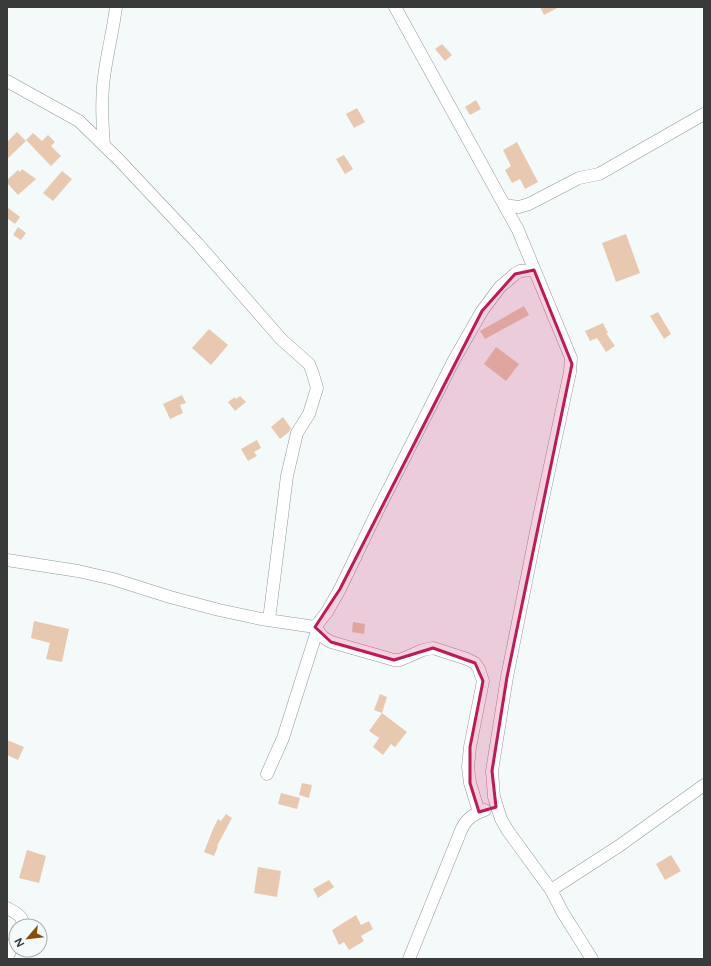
<svg xmlns="http://www.w3.org/2000/svg" width="711" height="966" viewBox="0 0 711 966" font-family="Figtree,sans-serif">
<style>
.building{fill:#e8c9af}
.lines{fill:none;stroke-linecap:round;stroke-linejoin:round}
.minor-casing{stroke:#94999a;stroke-width:13}
.minor{stroke:#fff;stroke-width:12}
.marked{fill:#c2185b;fill-opacity:0.2;stroke:#c2185b;stroke-width:3;stroke-linejoin:round}
</style>
<rect width="100%" height="100%" fill="#f4f9fa"/>
<path class="building" d="M540,7H559L544,15Z
M442,44L452,55L445,61L435,49Z
M476,100L481,109L470,115L465,107Z
M357,108L365,122L354,128L346,114Z
M17,132L26,141L7,159V142Z
M33,133L42,141L48,135L55,142L51,146L61,156L51,166L26,140Z
M517,142L538,182L525,189L520,179L512,183L505,170L511,166L503,150Z
M344,155L353,169L345,174L336,159Z
M22,169L36,179L18,195L7,183V180L18,170L20,172Z
M62,171L72,179L53,201L43,193Z
M7,207L20,217L15,224L7,218Z
M18,227L26,233L21,240L13,235Z
M626,234L640,273L616,282L602,243Z
M524,306L529,315L485,339L480,331Z
M658,312L671,334L664,339L650,316Z
M603,323L608,333H606L615,346L606,352L597,338L590,341L585,331Z
M209,329L228,345L211,365L192,348Z
M496,347L519,364L506,381L484,364Z
M182,395L186,403L180,405L183,413L170,419L163,404Z
M240,396L246,402L235,411L228,402L235,397L236,399Z
M283,417L291,428L290,431L280,439L271,427Z
M257,440L261,448L254,452L257,456L248,461L241,449Z
M34,621L69,629L62,662L46,659L50,643L31,638Z
M353,622L365,624L364,634L352,632Z
M380,694L387,697L382,713L374,710Z
M382,713L407,732L395,747L391,744L383,755L373,747L379,738L369,731Z
M7,740L24,747L18,760L7,755Z
M302,783L312,785L309,798L299,795Z
M281,793L300,798L297,809L278,804Z
M226,814L232,818L217,846H218L214,856L204,852L213,829L218,819L221,821Z
M27,850L46,856L39,883L19,878Z
M671,855L681,871L665,880L656,864Z
M258,867L281,871L277,897L254,893Z
M329,880L334,887L318,898L313,889Z
M356,915L361,925L369,921L373,929L361,936L364,941L349,950L344,942L339,945L332,930Z"/>
<g class="lines">
<g class="minor-casing">
<path id="minor" d="M395,7L518,230L571,358L570,372L538,522L507,677L492,771L494,797L501,819L508,831L551,890L563,913L592,959
M7,81L79,121L119,160L198,244L281,339L309,364L312,371L317,388L309,414L297,433L287,476L269,620
M104,145C102,122 101,100 104,77C107,54 113,31 116,7
M504,205L519,207L529,204L579,178L599,174L704,114
M7,560L78,571L113,579L170,597L219,610L261,619L315,627L323,637L331,642L394,660H400L423,650L433,648L467,659L475,663L479,669L483,681L470,747L468,767L470,783L479,812
M315,627L327,612L340,589L378,510L454,360L482,311L500,287L515,274L520,271L534,270
M267,774L283,738L317,631
M551,890L619,846L704,785
M7,908C14,912 25,916 22,926
M7,958L16,938
M409,959L458,838C463,823 469,815 485,810"/>
</g>
<use href="#minor" class="minor"/>
</g>
<path class="marked" d="M534,270L572,364L507,677L492,771L496,807L479,812L470,783V747L483,681L475,663L433,648L394,660L331,642L315,627L340,589L482,311L515,274Z"/>
<rect width="711" height="966" fill="none" stroke="#393b3b" stroke-width="16"/>
<g transform="translate(28 938) rotate(242)"><circle r="19" fill="#f4f9fa" stroke="#a9adae"/>
<path d="M0-3L7 15L0 10L-7 15Z" fill="#884d07"/>
<text y="-6" font-size="11" font-weight="bold" text-anchor="middle" fill="#393b3b">N</text>
</g>
</svg>
